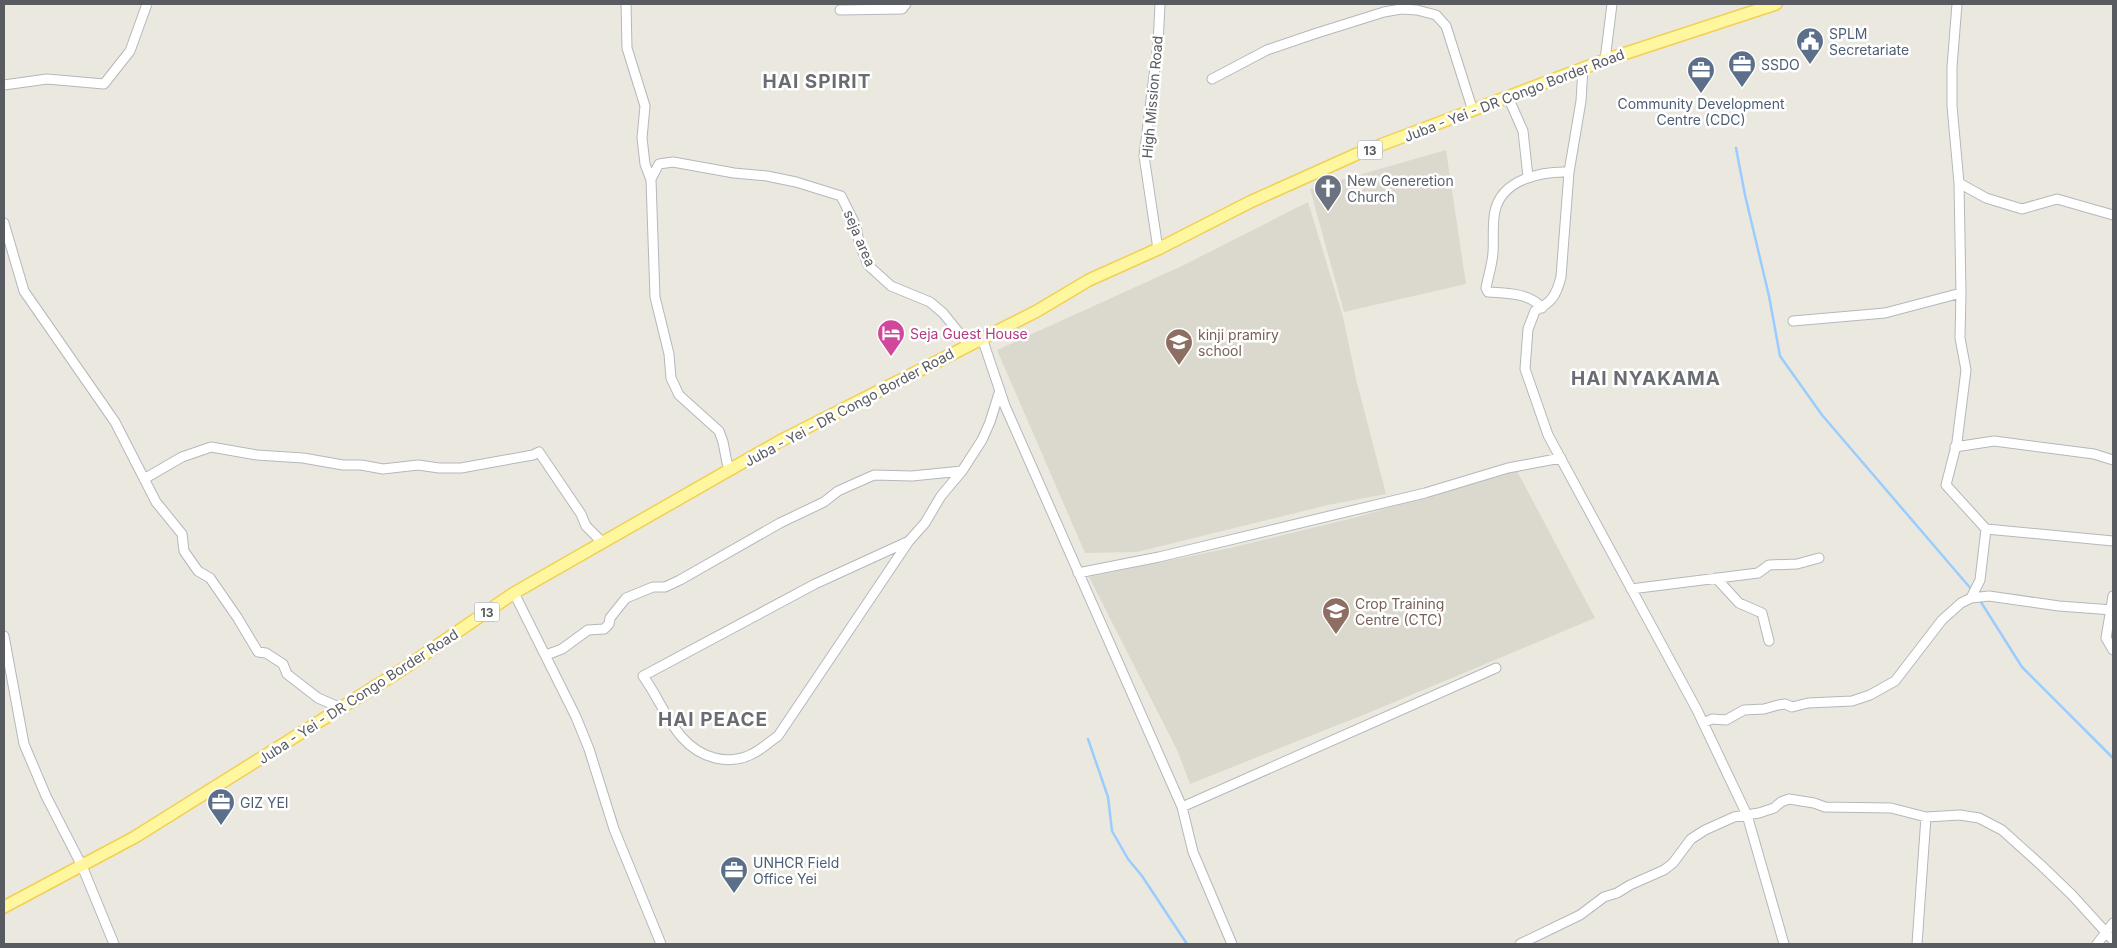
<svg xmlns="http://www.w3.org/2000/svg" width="2117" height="948" viewBox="0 0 2117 948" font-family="Inter,sans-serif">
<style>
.education{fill:#dbd9cd}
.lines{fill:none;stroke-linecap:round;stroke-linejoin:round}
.stream{stroke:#9bccff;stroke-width:2.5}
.minor-casing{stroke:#b5b7bc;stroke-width:11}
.major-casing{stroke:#f1d052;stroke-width:14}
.minor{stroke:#fff;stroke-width:9}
.major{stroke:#fff6a0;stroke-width:11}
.labels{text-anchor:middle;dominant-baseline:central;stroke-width:5;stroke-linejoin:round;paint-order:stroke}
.shield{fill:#fff;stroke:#8a8c90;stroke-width:1}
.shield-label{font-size:12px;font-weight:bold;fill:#585b60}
.service-label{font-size:14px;fill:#4e5e75;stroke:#fff;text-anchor:start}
.street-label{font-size:14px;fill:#585b60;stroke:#fff}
.worship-label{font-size:14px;fill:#5b616d;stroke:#fff;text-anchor:start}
.hotel-label{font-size:14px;fill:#b23c85;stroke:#fff;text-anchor:start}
.education-label{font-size:14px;fill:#785e54;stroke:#fff;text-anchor:start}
.district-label{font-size:19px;font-weight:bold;letter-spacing:1px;fill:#696d72;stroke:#fff}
</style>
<rect width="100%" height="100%" fill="#ebe9df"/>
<path class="education" d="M1446,150L1466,284L1344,312L1310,189Z
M1308,202L1343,317L1357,383L1386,494L1328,505L1137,552L1085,553L997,350L1184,265Z
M1517,471L1595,618L1368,713L1190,784L1177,750L1089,577L1230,548L1353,518Z"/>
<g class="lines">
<path class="stream" d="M1736,148L1745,195L1769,296L1780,356L1822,415L1972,590
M1979,599L2022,667L2113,758
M1088,739L1108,797L1112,831L1128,859L1142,876L1187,944"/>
<g class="minor-casing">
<path id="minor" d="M626,4L627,48L645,106L642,138L645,164L651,180L655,297L669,354L671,378L679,395L719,431L723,442L727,463L732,469
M1957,4L1952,67V106L1959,183L1961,293L1960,338L1966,370L1957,442L1946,485L1986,529L2113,541
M840,10L902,9L906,4
M1605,60L1612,4
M1583,68L1581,101L1569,172L1561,277C1556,296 1552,302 1535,311L1528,329L1525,369L1548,435L1697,710L1747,815L1784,944
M1212,79L1267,50L1317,33L1384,12L1401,9L1417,10L1436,15L1446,26L1473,111
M4,85L47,79L104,84L130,51L147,4
M1508,97L1523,131L1528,177
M651,179L659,164L673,162L734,173L767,176L796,182L841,196L856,226L859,242L868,265L891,286L930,302L943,313L969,345
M1959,183L1986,198L2022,209L2057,199L2113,215
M4,223L24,291L115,422L156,502L182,534L184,551L198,571L210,578L237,617L258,652L266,653L283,664L287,674L318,698L341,708
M1158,249L1144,156L1158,44L1160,4
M1542,308C1530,293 1506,293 1488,292L1486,288C1488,277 1492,265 1493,253C1494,239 1492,225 1495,211C1502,179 1542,171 1569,172
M1793,321L1885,313L1961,293
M982,338L1005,406L1182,807L1193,852L1232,944
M1955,447L1994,441L2094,454L2113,460
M144,479L182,457L211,447L257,455L303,458L343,465H361L383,469L418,465L439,468H461L533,455L539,452L581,514L586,526L603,543
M909,541L815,584L643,676C665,706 675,748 715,758C726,761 741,760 752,754C761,750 769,742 778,736L909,541L925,523L941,496L962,471L982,440L990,422L1000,390
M1078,573L1159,557L1425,493L1508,468L1561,458
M1716,578L1739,603L1762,613L1769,641
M1631,589L1758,573L1769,565L1797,564L1819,558
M514,593L576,717L589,749L614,829L661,944
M2113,596L2106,638L2113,650
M1971,598L1980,580L1986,529
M4,636L24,744L46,796L82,866L114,944
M546,655L562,649L588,630L604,629L609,624L610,618L626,598L653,587H665L680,580L780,523L824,502L838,491L874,475L912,476L962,471
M1703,723L1712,719L1726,720L1744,710L1764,709L1778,705L1785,704L1792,707L1808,703L1852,701L1870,695L1895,681L1942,620L1961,603L1971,598L1989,596L2059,606L2113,610
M1182,807L1496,668
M1520,944L1580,915L1604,897L1617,893L1630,885L1664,870L1673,863L1691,839L1705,830L1734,817L1759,813L1774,808L1781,802L1789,799L1814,803L1825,807L1891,808L1926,817L1960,815L1979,818L2002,830L2042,866L2072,895L2113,940
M1917,944L1926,817
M2097,944L2113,923"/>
</g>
<g class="major-casing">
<path id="major" d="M4,907L135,837L403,669L514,593L780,441L1037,311L1089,280L1158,249L1250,202L1357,154L1605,60L1776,4"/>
</g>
<use href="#minor" class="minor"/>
<use href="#major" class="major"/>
</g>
<defs>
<g id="civic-pin" transform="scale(1.4375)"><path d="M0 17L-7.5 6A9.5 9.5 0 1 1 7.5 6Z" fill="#5c6f8a" stroke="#fff"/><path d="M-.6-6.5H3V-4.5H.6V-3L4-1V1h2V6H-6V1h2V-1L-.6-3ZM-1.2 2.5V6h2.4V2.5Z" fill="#fff"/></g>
<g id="office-pin" transform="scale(1.4375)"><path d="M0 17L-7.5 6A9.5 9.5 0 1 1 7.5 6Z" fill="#5c6f8a" stroke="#fff"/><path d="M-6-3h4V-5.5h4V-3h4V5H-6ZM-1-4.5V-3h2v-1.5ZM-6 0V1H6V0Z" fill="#fff"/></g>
<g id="church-pin" transform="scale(1.4375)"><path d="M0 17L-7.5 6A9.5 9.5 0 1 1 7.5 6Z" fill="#6b7280" stroke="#fff"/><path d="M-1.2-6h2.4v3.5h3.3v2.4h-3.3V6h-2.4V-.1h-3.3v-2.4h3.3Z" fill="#fff"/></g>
<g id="hotel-pin" transform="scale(1.4375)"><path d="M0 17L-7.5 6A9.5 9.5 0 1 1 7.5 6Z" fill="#d1479c" stroke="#fff"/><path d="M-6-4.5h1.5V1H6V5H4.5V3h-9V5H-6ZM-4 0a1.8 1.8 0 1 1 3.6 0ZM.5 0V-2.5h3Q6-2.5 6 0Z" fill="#fff"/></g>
<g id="school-pin" transform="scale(1.4375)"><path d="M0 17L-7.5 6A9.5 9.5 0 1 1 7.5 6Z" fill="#8d6e63" stroke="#fff"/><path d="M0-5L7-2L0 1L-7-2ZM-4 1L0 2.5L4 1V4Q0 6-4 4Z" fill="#fff"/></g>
<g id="university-pin" transform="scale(1.4375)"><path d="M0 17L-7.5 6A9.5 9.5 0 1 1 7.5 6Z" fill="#8d6e63" stroke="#fff"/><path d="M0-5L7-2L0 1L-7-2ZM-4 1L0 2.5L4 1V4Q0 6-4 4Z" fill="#fff"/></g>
</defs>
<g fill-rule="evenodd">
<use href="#civic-pin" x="1810" y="41"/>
<use href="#office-pin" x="1742" y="64"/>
<use href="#office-pin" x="1701" y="70"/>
<use href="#church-pin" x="1328" y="188"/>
<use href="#hotel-pin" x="891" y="333"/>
<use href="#school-pin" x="1179" y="342"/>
<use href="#university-pin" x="1336" y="611"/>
<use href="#office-pin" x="221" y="802"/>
<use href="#office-pin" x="734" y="870"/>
</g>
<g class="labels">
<g class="shield">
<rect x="1357.5" y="140.5" width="25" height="19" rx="4"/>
<rect x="474.5" y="602.5" width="25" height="19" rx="4"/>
</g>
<g class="shield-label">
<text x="1370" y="150">13</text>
<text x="487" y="612">13</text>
</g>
<g class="service-label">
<text x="1829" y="33">SPLM<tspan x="1829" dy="16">Secretariate</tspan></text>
<text x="1761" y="64">SSDO</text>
<text x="1701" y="103" text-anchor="middle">Community Development<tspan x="1701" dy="16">Centre (CDC)</tspan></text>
<text x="240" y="802">GIZ YEI</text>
<text x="753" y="862">UNHCR Field<tspan x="753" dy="16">Office Yei</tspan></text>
</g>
<g class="street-label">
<text transform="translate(1514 95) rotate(-21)">Juba - Yei - DR Congo Border Road</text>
<text transform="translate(1152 97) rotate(-85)">High Mission Road</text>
<text transform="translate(860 238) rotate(67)">seja area</text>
<text transform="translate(849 407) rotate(-28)">Juba - Yei - DR Congo Border Road</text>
<text transform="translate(358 696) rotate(-33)">Juba - Yei - DR Congo Border Road</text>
</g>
<g class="worship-label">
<text x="1347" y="180">New Generetion<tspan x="1347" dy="16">Church</tspan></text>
</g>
<g class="hotel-label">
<text x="910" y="333">Seja Guest House</text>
</g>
<g class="education-label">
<text x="1198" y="334">kinji pramiry<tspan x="1198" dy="16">school</tspan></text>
<text x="1355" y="603">Crop Training<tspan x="1355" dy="16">Centre (CTC)</tspan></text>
</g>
<g class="district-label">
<text x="817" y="81">HAI SPIRIT</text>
<text x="1646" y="378">HAI NYAKAMA</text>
<text x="713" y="719">HAI PEACE</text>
</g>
</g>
<rect width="2117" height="948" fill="none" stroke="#585b60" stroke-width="10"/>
</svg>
